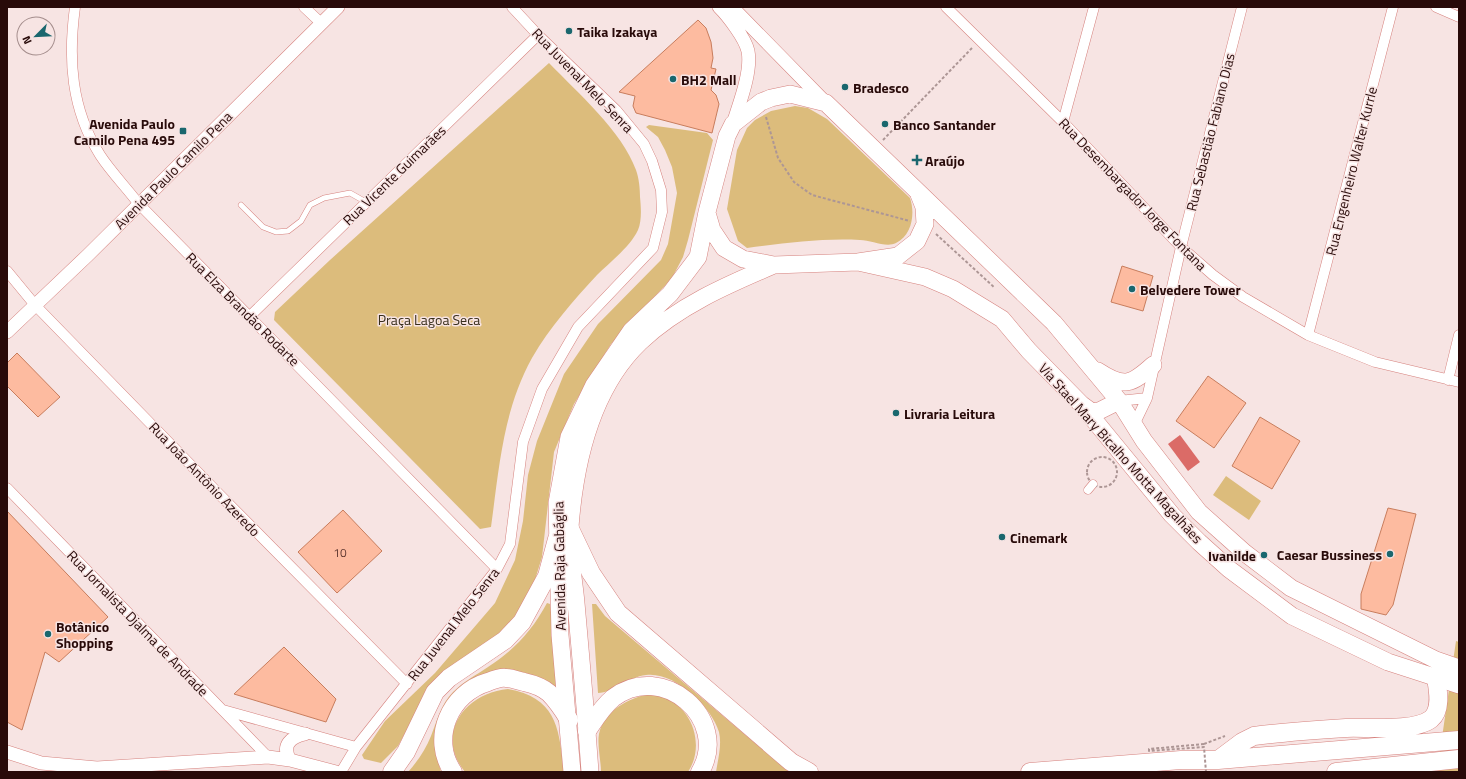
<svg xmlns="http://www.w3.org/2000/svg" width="1466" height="779" viewBox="0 0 1466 779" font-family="'Titillium Web',sans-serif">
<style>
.green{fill:#dcbc7c}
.water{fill:#db6b67}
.building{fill:#fdbba0;stroke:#c87d5d}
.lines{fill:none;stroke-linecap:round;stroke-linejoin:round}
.service-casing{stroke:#d6827e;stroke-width:6}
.pedestrian-casing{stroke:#d6827e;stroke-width:9}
.minor-casing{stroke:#d6827e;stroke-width:11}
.tertiary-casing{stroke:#d6827e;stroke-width:14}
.trunk-casing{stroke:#d6827e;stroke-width:18}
.motorway-casing{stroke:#d6827e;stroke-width:19}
.path{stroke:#ad9695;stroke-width:2;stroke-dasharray:3 2;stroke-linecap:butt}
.service{stroke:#fff;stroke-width:5}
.pedestrian{stroke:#fff;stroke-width:8}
.minor{stroke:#fff;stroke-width:10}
.tertiary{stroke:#fff;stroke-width:13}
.trunk{stroke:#fff;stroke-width:17}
.motorway{stroke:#fff;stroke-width:18}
.path-bridge{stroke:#ad9695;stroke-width:2;stroke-dasharray:3 2;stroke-linecap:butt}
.poi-dot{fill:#1a676e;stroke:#f7e4e3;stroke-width:1.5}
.labels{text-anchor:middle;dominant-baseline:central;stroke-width:3;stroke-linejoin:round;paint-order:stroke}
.number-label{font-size:12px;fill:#5d362f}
.poi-label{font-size:14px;font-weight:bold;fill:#280a09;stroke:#f7e4e3;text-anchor:start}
.street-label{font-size:14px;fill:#280a09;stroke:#f7e4e3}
.park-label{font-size:14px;fill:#382e1b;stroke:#f7e4e3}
</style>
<rect width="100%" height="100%" fill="#f7e4e3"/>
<path class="green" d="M549,63C578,93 622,131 636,170C639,178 640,189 640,197C641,207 642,221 638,230C630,247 610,262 597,275C573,301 550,327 532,358C503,410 499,469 491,527L480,529L274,320L275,312L330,260Z
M795,106L808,108L827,119L910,198C915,212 913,235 896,243C886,248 871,240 860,240C822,238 785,243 747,248L738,241L727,209L737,150L747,128L755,120L771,111Z
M649,125L707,133L713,140L688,240L683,257L672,278L611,344L574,404L554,452L542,557L531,593L512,621L416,713L398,746L381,763L364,759L362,755L385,721L435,673L495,603L515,560L523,521L528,475L537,441L564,374L598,324L661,260L668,244L677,193L672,167L665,150L658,137L646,127Z
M1226,476L1261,501L1249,520L1213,495Z
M547,603L550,604L560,688L474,679L435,749L441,772H408C417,762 426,749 431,736C437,721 441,704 453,692C463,682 476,675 488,667C514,650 532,631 547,603Z
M592,604H596L605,616L789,772H716C718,759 722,745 719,732C712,707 674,671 646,675C628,677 613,693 598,693Z
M1456,641L1459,642V772H1437Z
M508,689C558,698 559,730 564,772H465C434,734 465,693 508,689Z
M644,695C649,695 655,695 659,696C692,704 706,745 688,772H601C601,761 597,745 599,734C604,712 624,701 644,695Z"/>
<path class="water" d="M1180,435L1200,462L1188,471L1168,444Z"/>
<path class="building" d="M698,20L706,28L711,42L713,58L711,68L716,69L711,90L716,95L719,104L712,133L636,113L633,106L635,96L619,92Z
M1122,266L1153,276L1143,311L1111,302Z
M17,353L60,397L38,417L7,386V363Z
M1208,376L1246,403L1214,448L1176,421Z
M1260,417L1300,441L1272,489L1232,466Z
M1388,508L1416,514L1393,605L1386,615L1361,609V594Z
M343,510L382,551L337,593L298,552Z
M7,511L108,617L59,662L45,652L22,730L7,722Z
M284,647L336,699L326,722L234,694Z"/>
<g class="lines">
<g class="service-casing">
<path id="service" d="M241,205L263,227L276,232L288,231L301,221L310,205L324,198L350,193L366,202"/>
</g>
<g class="pedestrian-casing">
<path id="pedestrian" d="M1088,490L1093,484"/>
</g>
<g class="minor-casing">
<path id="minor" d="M75,7C68,59 71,109 100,155C111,172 126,187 138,203L497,569
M304,7L321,23
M946,7L1063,122L1181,247L1213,275L1243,297L1308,335L1375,362L1459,382
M1436,7L1459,17
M1063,122L1094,7
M7,271L35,305L220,495L407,684
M250,316L538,35
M1308,335L1393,7
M1448,380L1459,335
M1119,401L1147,398
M1134,425L1147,398L1181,247L1242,7
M7,488L268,757
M223,710L356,747
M341,772L356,747L497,569L510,544L523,442L542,389L578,327L653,248L662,212L661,190L652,161L644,144L616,110L538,35L512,7"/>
</g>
<g class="tertiary-casing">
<path id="tertiary" d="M719,7C728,16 745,38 748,51C752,72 739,104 733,124
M732,7L826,103
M7,332L88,255L338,7
M7,752L41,763L97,768L268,757L290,760L336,772
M290,760C281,745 291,737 305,734"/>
</g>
<g class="trunk-casing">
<path id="trunk" d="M707,213L712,230L724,248L743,259L774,265L858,262L898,256L917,241L925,224L924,207L918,192
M858,262L925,277L953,289L1002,319L1029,351L1081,404L1172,515L1199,542L1229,569L1292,616L1388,662L1459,685
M1098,371C1124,388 1131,385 1153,365
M1081,404L1092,412L1099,411L1119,401
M572,772L560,635L557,503L569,437L594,385L631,331L670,294L698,257L707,212L727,136L733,124L761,102L771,98L790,94L826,103L1054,323L1119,401L1144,441L1199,512L1245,553L1291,588L1436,660L1459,668
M590,772C586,715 581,659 576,603C574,580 568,549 570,527C575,461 591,389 640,342C678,306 727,285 774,265"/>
</g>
<g class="motorway-casing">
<path id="motorway" d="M570,529L591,573L618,613L791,762L809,772
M587,731C595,719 602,707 613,698C662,660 731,719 700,772
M1218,760L1242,742L1254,736C1284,732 1315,730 1346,728C1367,727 1414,732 1431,719C1442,710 1438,690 1436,678
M392,772L406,752L435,692L449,678L505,640L522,622L547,576L557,539
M453,772C430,738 450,693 488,682C493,680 501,677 506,678C512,678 518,681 524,682C533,684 542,687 549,693C557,701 563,710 569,720
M1030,772L1181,760H1218L1459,740
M1336,772L1459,759"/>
</g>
<path class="path" d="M766,117L778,158L794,182L812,195L910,221
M883,140L972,48
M936,234L995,288
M1087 472a15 15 0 1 1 30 0a15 15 0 1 1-30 0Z
M1204,744L1225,736"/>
<use href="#service" class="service"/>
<use href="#pedestrian" class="pedestrian"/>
<use href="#minor" class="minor"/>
<use href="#tertiary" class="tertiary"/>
<use href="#trunk" class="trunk"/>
<use href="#motorway" class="motorway"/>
<path class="path-bridge" d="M1204,744L1149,749V751L1204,747L1206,772"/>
</g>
<g class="poi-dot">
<circle cx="569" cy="31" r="4"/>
<circle cx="673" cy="79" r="4"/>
<circle cx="845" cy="87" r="4"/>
<circle cx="885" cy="124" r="4"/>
<rect x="179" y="127" width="8" height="8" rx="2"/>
<path d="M915 154h4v4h4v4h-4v4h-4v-4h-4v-4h4z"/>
<circle cx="1132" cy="289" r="4"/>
<circle cx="896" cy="413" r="4"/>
<circle cx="1002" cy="537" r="4"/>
<circle cx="1390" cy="554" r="4"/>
<circle cx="1264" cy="555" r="4"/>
<circle cx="48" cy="634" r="4"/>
</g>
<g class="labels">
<g class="number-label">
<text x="340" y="552">10</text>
</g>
<g class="poi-label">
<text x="577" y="31">Taika Izakaya</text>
<text x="681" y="79">BH2 Mall</text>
<text x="853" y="87">Bradesco</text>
<text x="175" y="123" text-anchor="end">Avenida Paulo<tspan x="175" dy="16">Camilo Pena 495</tspan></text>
<text x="893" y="124">Banco Santander</text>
<text x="925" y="160">Araújo</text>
<text x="1140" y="289">Belvedere Tower</text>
<text x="904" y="413">Livraria Leitura</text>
<text x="1010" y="537">Cinemark</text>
<text x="1382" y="554" text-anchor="end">Caesar Bussiness</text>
<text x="1256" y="555" text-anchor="end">Ivanilde</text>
<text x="56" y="626">Botânico<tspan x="56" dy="16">Shopping</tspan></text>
</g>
<g class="street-label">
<text transform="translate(583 80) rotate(46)">Rua Juvenal Melo Senra</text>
<text transform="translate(1210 132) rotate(-76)">Rua Sebastião Fabiano Dias</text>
<text transform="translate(173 170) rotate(-45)">Avenida Paulo Camilo Pena</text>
<text transform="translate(1351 171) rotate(-76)">Rua Engenheiro Walter Kurrle</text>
<text transform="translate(394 175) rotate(-44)">Rua Vicente Guimarães</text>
<text transform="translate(1133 194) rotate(46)">Rua Desembargador Jorge Fontana</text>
<text transform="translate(243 309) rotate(45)">Rua Elza Brandão Rodarte</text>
<text transform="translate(1121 453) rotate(48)">Via Stael Mary Bicalho Motta Magalhães</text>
<text transform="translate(205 479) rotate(46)">Rua João Antônio Azeredo</text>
<text transform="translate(559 566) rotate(-91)">Avenida Raja Gabáglia</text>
<text transform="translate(138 623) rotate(46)">Rua Jornalista Djalma de Andrade</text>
<text transform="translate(453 624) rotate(-52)">Rua Juvenal Melo Senra</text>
</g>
<g class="park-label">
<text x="429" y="319">Praça Lagoa Seca</text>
</g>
</g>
<rect width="1466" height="779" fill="none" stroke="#280a09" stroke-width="16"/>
<g transform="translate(36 36) rotate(246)"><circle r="19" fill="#f7e4e3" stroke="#a48d8c"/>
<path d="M0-3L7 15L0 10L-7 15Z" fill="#1a676e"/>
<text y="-6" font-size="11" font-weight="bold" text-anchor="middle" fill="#280a09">N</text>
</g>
</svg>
